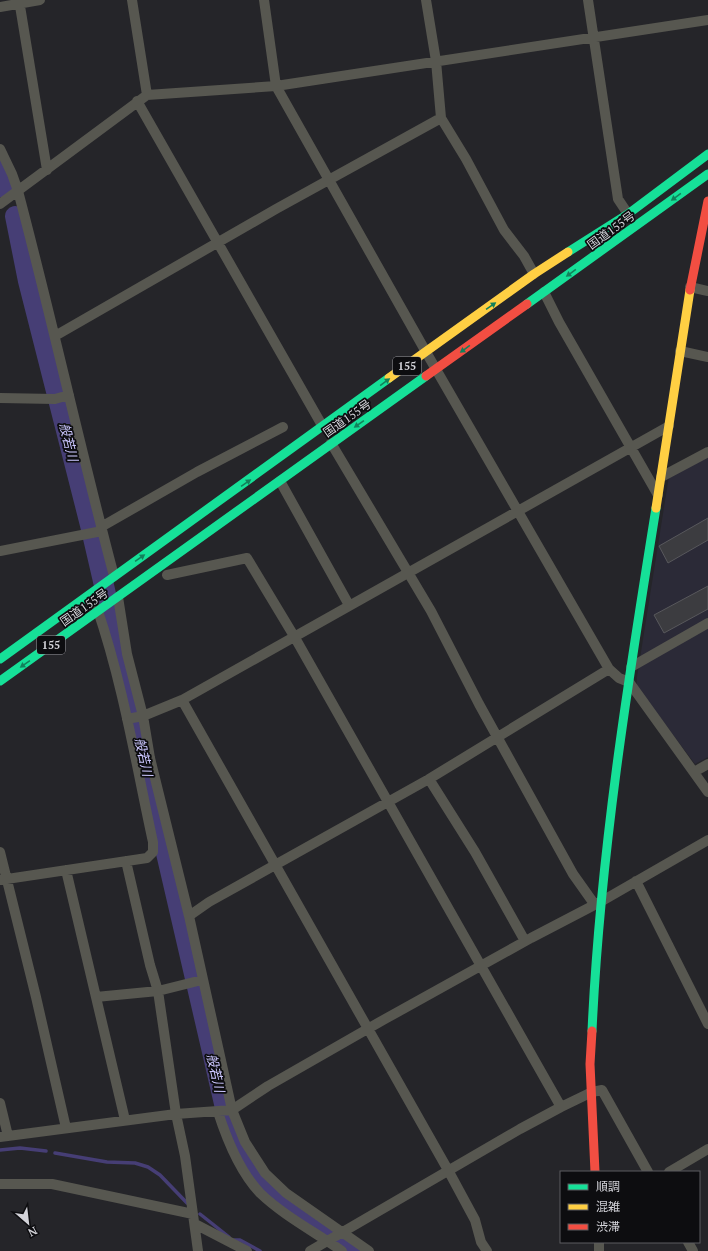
<svg xmlns="http://www.w3.org/2000/svg" width="708" height="1251" viewBox="0 0 708 1251" font-family="'PT Serif','Noto Sans JP',serif">
<style>
.built{fill:#2b2a37}
.lines{fill:none;stroke-linecap:round;stroke-linejoin:round}
.stream{stroke:#463e75;stroke-width:3.5}
.river{stroke:#463e75;stroke-width:20}
.building{fill:#3c3c40;stroke:#58585c}
.street{stroke:#575750;stroke-width:10}
.fast{stroke:#16e098;stroke-width:9}
.slow{stroke:#ffcf43;stroke-width:9}
.jam{stroke:#f24e42;stroke-width:9}
.oneway{fill:#12815b}
.labels{text-anchor:middle;dominant-baseline:central;stroke-width:3.5;stroke-linejoin:round;paint-order:stroke}
.shield{fill:#0d0d10;stroke:#98989d;stroke-width:1}
.shield-label{font-size:11px;font-weight:bold;fill:#d3d3d9}
.street-label{font-size:12px;fill:#d3d3d9;stroke:#0d0d10}
.water-label{font-size:13px;font-style:italic;fill:#ccc7ff;stroke:#0d0d10}
</style>
<rect width="100%" height="100%" fill="#252529"/>
<path class="built" d="M708,456V757L695,764L637,687V677L669,476Z"/>
<g class="lines">
<path class="stream" d="M0,1150L20,1148L46,1151
M55,1153L107,1162L135,1163L148,1167L160,1175L187,1203
M200,1214L229,1237
M234,1240H240L260,1251"/>
<path class="river" d="M0,168L8,191
M15,216L28,281L90,525L225,1108L224,1111L240,1147L253,1168L265,1184L352,1251"/>
</g>
<path class="building" d="M708,518V540L668,563L659,546Z
M708,586V609L664,633L654,615Z"/>
<g class="lines">
<path class="street" d="M19,0L47,170
M132,0L147,95
M264,0L276,86L426,352L609,669L619,678L629,682L708,792
M426,0L436,61L441,118L466,159L504,230L524,256L534,274
M588,0L618,199L628,214
M0,7L40,0
M137,101L323,427
M0,149L12,174L18,191C52,319 80,448 114,576
M0,204L147,95L276,86L708,20
M690,287L708,291
M544,292L559,322L658,495
M55,336L276,209L441,118
M680,351L708,357
M0,398L55,399L69,395
M331,443L431,611L479,704L573,874L595,905
M661,477L708,452
M280,481L349,605
M101,527L197,472L283,427
M0,551L102,531
M167,575L247,558L294,636L561,1107
M118,597L127,654L143,716L150,758L189,916L232,1110L245,1142L265,1173L286,1193L369,1251
M631,667L708,623
M182,700L448,1170L475,1220L481,1242L487,1251
M127,719L143,716L182,700L669,426
M694,772L708,764
M429,779L475,852L525,941
M0,852L36,997L66,1128
M126,861L150,965L158,991L176,1114L185,1156L198,1251
M66,870L125,1120
M0,880L147,858L153,852V842C136,764 123,684 97,608
M636,881L708,1024
M189,916L209,902L429,779L609,669
M96,997L158,991L202,980
M0,1103L8,1136
M218,1112C227,1140 240,1172 260,1193C284,1216 315,1232 342,1251
M0,1137L176,1114L232,1110L268,1086L385,1019L531,938L602,901L708,840
M669,1172L708,1149
M0,1184H52L193,1214
M195,1224L247,1251
M599,1242V1251
M688,1242L693,1251
M310,1251L520,1129L561,1107L592,1092L602,1090L648,1172"/>
<path class="fast" d="M568,252L628,214L708,154
M527,304L708,174
M0,659L389,378
M0,681L426,376
M592,1031C600,856 628,681 656,508"/>
<path class="slow" d="M389,378L534,274L568,252
M656,508L690,290"/>
<path class="jam" d="M690,290L708,201
M426,376L527,304
M592,1031L590,1064L595,1172"/>
</g>
<defs><path id="oneway-solid" d="M-6-.8H1V-3.2L6.5 0L1 3.2V.8H-6Z"/></defs>
<g class="oneway">
<use href="#oneway-solid" transform="translate(676 197) rotate(144)"/>
<use href="#oneway-solid" transform="translate(571 273) rotate(144)"/>
<use href="#oneway-solid" transform="translate(491 306) rotate(-35)"/>
<use href="#oneway-solid" transform="translate(465 349) rotate(144)"/>
<use href="#oneway-solid" transform="translate(385 382) rotate(-36)"/>
<use href="#oneway-solid" transform="translate(359 424) rotate(145)"/>
<use href="#oneway-solid" transform="translate(246 483) rotate(-35)"/>
<use href="#oneway-solid" transform="translate(140 558) rotate(-35)"/>
<use href="#oneway-solid" transform="translate(25 664) rotate(145)"/>
</g>
<g class="labels">
<g class="shield">
<rect x="393" y="357" width="28" height="18" rx="3"/>
<rect x="37" y="636" width="28" height="18" rx="3"/>
</g>
<g class="shield-label">
<text x="407" y="366">155</text>
<text x="51" y="645">155</text>
</g>
<g class="street-label">
<text transform="translate(611 230) rotate(-36)">国道155号</text>
<text transform="translate(347 418) rotate(-35)">国道155号</text>
<text transform="translate(84 607) rotate(-35)">国道155号</text>
</g>
<g class="water-label">
<text transform="translate(69 442) rotate(76)">般若川</text>
<text transform="translate(144 757) rotate(77)">般若川</text>
<text transform="translate(216 1073) rotate(77)">般若川</text>
</g>
</g>
<rect x="560" y="1171" width="140" height="72" fill="#0d0d10" stroke="#5c5c60"/>
<rect x="568" y="1184" width="20" height="6" fill="#16e098" stroke="#5c5c60"/>
<text x="596" y="1191" font-size="12" fill="#d3d3d9">順調</text>
<rect x="568" y="1204" width="20" height="6" fill="#ffcf43" stroke="#5c5c60"/>
<text x="596" y="1211" font-size="12" fill="#d3d3d9">混雑</text>
<rect x="568" y="1224" width="20" height="6" fill="#f24e42" stroke="#5c5c60"/>
<text x="596" y="1231" font-size="12" fill="#d3d3d9">渋滞</text>
<g transform="translate(28 1223) rotate(152)" stroke="#0d0d10" stroke-width="3" paint-order="stroke">
<path d="M0-3L7 15L0 10L-7 15Z" fill="#d3d3d9"/>
<text y="-6" font-size="11" font-weight="bold" text-anchor="middle" fill="#d3d3d9">N</text>
</g>
</svg>
